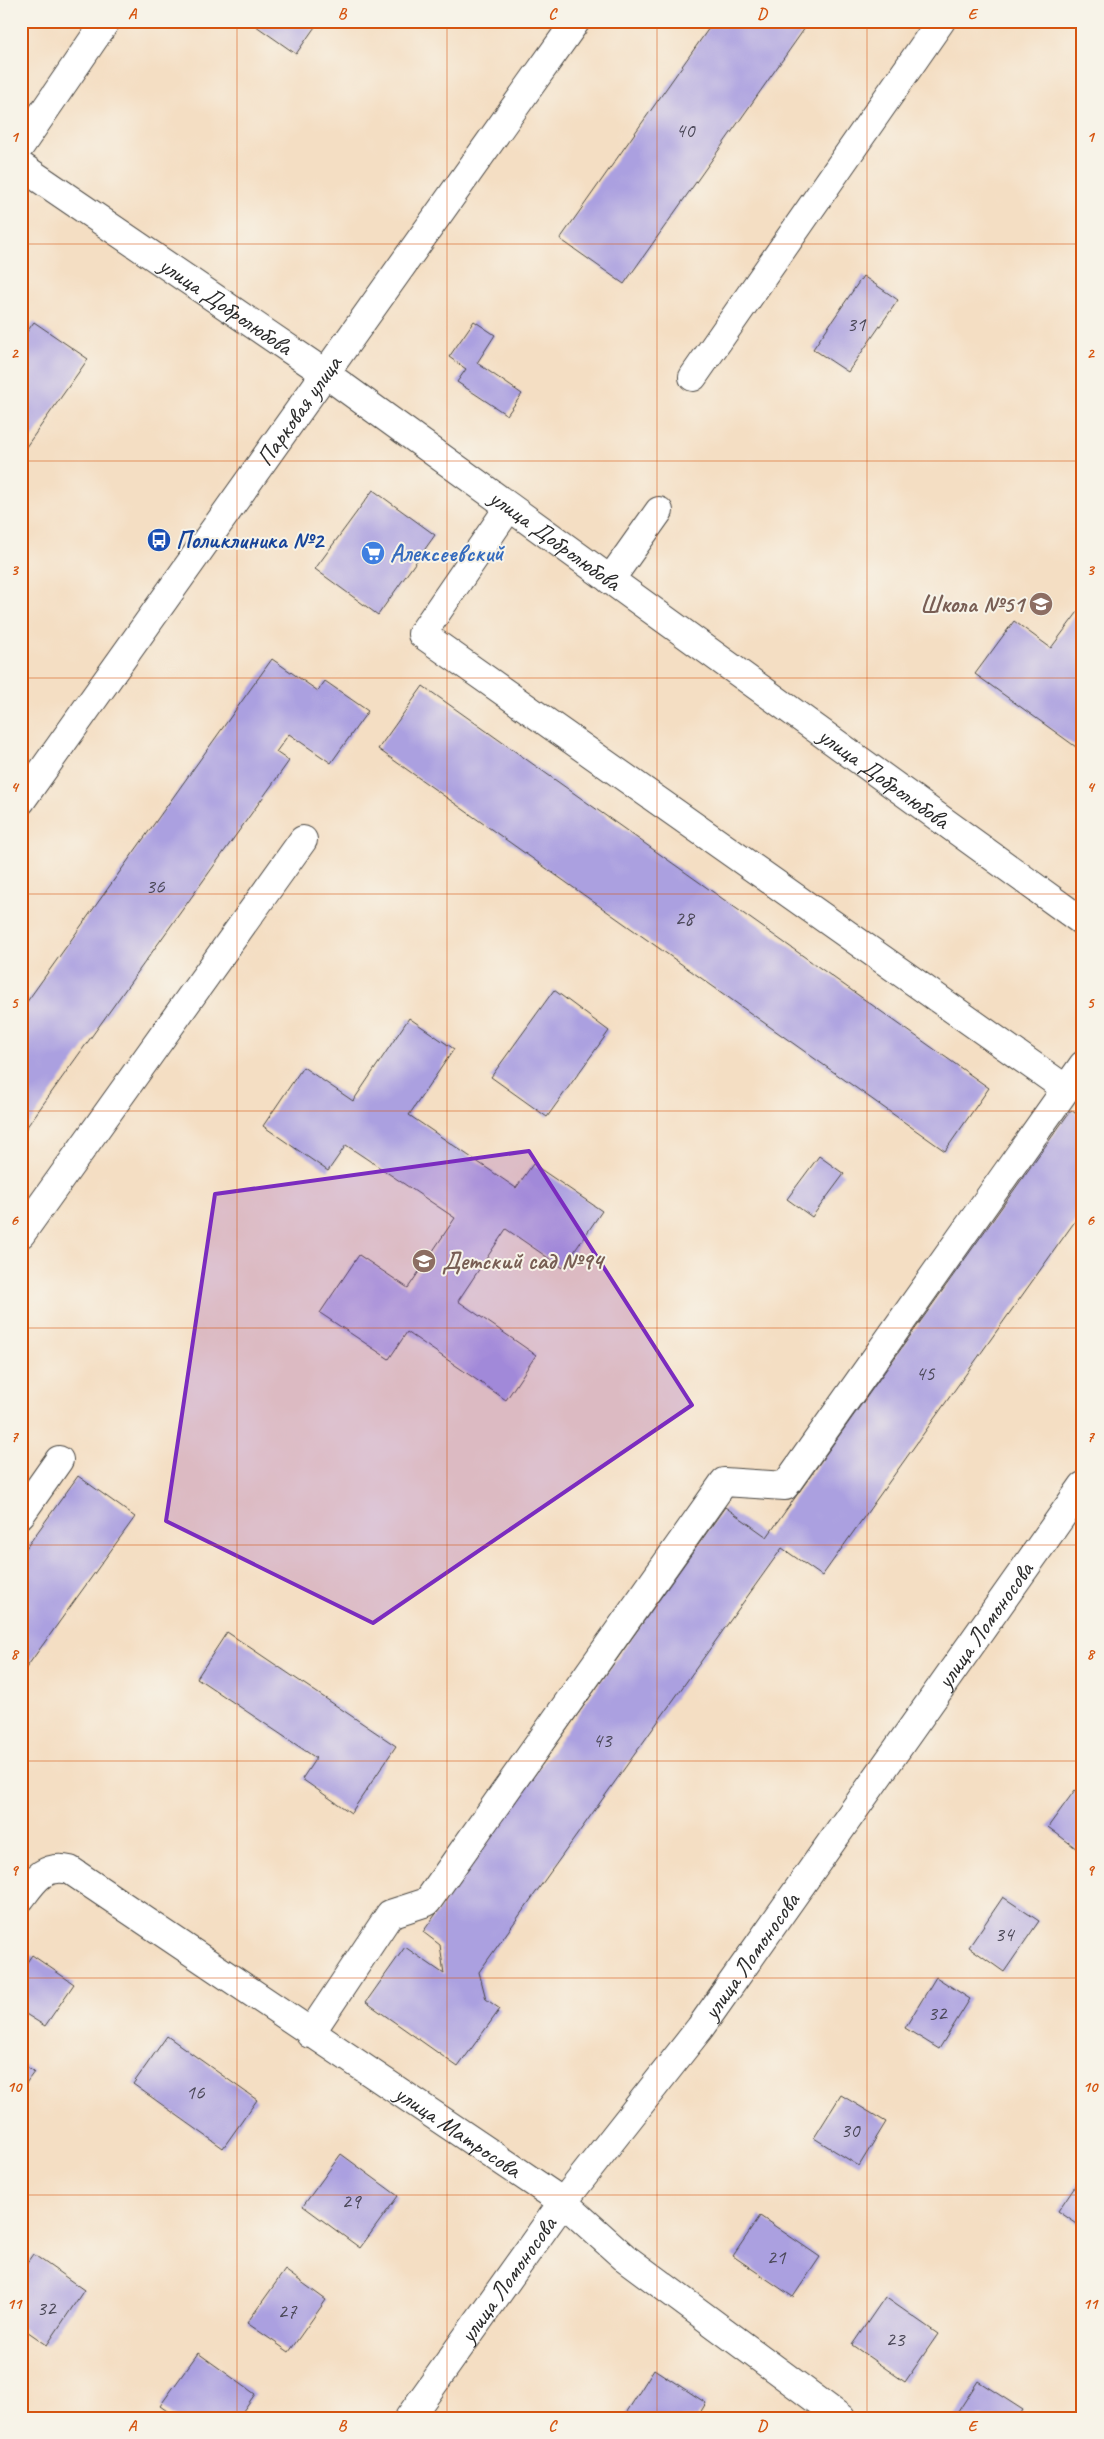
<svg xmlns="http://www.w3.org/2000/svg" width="1104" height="2439" viewBox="0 0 1104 2439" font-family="Caveat,sans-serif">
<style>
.building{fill:#aba0e0}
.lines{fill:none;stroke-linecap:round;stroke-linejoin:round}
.minor-casing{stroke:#494642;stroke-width:30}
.minor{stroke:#fff;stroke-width:28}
.marked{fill:#7b2cbf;fill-opacity:0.2;stroke:#7b2cbf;stroke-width:4;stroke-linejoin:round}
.grid{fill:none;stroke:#d5540f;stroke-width:1;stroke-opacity:0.55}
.labels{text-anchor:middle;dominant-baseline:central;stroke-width:4;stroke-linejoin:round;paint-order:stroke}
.number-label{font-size:21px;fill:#4b4858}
.street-label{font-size:24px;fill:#2b2b2b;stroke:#f7f3e8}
.transit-label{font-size:24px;font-weight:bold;fill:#164399;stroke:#f7f3e8;text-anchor:start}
.shop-label{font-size:24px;font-weight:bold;fill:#366cbe;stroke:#f7f3e8;text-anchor:start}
.education-label{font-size:24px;font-weight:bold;fill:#785e54;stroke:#f7f3e8;text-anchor:end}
.neatline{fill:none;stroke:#d5540f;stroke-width:2}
.grid-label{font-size:16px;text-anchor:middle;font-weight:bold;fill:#d5540f}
</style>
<rect width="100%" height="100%" fill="#f7f3e8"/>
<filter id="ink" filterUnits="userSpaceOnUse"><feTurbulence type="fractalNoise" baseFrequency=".02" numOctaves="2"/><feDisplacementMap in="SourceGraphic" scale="10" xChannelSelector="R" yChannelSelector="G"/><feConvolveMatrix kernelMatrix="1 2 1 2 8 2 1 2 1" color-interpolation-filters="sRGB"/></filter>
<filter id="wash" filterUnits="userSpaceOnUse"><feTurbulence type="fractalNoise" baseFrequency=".0096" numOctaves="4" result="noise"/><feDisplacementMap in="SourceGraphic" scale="20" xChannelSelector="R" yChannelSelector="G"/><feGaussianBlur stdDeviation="1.12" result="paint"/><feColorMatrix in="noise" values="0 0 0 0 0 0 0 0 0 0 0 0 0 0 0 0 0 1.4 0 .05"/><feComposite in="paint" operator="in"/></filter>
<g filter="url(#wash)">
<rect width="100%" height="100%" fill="#f4dec3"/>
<g id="blocks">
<path class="building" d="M249,21H319L296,54Z
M714,21H810L624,284L560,239Z
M863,276L898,300L848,372L813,349Z
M474,321L495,335L477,363L522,394L507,415L457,382L466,369L449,357Z
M34,322L88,359L21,454V340Z
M373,490L435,535L378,615L315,569Z
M1083,605V752L975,674L1014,621L1051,648Z
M272,659L318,691L325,681L368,711L331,763L289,734L276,752L289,761L21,1135V1010Z
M423,686L989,1088L945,1151L378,749Z
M554,990L609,1031L547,1117L491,1077Z
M409,1018L454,1049L409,1115L516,1188L533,1164L602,1211L563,1268L506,1229L458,1301L536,1355L506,1400L407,1332L389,1359L320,1313L359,1255L408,1288L455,1218L346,1145L328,1171L263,1126L303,1067L353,1101Z
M1071,1110L1083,1119V1210L822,1576L782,1548L479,1972L486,1999L500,2009L458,2067L366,2002L405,1947L444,1974L440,1945L423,1932L725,1507L767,1537Z
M819,1156L844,1174L812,1217L787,1199Z
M78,1476L135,1517L21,1675V1555Z
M227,1632L396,1746L351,1813L302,1779L316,1758L197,1678Z
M1075,1790L1083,1796L1081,1852L1048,1827Z
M1003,1897L1039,1921L1004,1972L969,1947Z
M32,1955L74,1984L45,2026L21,2011V1971Z
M936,1977L970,1999L939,2049L905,2028Z
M167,2036L257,2100L223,2148L133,2084Z
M21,2063L34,2072L21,2090Z
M841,2095L886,2122L859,2166L814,2138Z
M341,2154L398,2196L360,2248L303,2206Z
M1083,2174V2228L1058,2211Z
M760,2216L820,2257L793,2297L733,2256Z
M33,2254L84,2290L47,2345L21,2327V2271Z
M285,2270L326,2300L289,2352L247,2323Z
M885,2297L938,2334L905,2382L852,2345Z
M198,2353L255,2394L238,2418H177L160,2406Z
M654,2369L706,2403L697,2418H623Z
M978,2381L1023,2410L1018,2418H954Z"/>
</g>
</g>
<g filter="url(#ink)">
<use href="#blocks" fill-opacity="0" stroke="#494642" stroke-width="1"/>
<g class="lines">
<g class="minor-casing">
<g id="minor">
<path d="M21,145L106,21"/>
<path id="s1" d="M21,166L326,374L1083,922"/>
<path d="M693,377L941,21"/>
<path d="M509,507L422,634L1066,1089"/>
<path d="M610,580L659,511"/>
<path id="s2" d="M21,801L576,21"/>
<path d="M21,1234L303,840"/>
<path d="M21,1514L59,1460"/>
<path id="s3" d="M21,1898C35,1879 45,1864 70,1870L563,2202L624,2257L841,2418"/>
<path d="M310,2034L390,1914L427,1902L724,1482L785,1486L1083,1065"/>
<path id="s4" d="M409,2418L563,2202L700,2028L1083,1486"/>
</g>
</g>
<use href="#minor" class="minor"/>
</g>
</g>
<path class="marked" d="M529,1151L692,1405L373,1623L166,1521L215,1194Z"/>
<path class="grid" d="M237,21V2418M447,21V2418M657,21V2418M867,21V2418M21,244H1083M21,461H1083M21,678H1083M21,894H1083M21,1111H1083M21,1328H1083M21,1545H1083M21,1761H1083M21,1978H1083M21,2195H1083"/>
<defs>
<g id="bus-disc" transform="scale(1.25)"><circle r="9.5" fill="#1a4fb4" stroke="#f7f3e8"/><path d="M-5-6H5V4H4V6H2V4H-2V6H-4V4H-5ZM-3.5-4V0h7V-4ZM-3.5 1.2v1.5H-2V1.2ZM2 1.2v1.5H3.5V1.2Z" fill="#fff"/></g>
<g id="supermarket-disc" transform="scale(1.25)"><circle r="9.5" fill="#3f7fe0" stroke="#f7f3e8"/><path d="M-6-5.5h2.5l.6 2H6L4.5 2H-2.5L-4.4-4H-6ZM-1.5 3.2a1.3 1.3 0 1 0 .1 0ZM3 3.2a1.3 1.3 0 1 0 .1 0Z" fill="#fff"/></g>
<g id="school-disc" transform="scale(1.25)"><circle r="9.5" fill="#8d6e63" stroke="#f7f3e8"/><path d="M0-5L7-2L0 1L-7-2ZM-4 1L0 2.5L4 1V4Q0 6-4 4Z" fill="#fff"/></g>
</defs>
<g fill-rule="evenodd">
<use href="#bus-disc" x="159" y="540"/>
<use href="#supermarket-disc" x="373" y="553"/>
<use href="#school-disc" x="1041" y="604"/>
<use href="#school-disc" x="424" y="1261"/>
</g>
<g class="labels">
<g class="number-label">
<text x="685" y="130">40</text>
<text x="856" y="324">31</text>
<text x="155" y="886">36</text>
<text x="684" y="918">28</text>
<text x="925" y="1373">45</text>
<text x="602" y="1740">43</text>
<text x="1004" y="1934">34</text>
<text x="937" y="2013">32</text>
<text x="195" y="2092">16</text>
<text x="850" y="2130">30</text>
<text x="351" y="2201">29</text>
<text x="776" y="2257">21</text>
<text x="46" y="2308">32</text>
<text x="287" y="2311">27</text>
<text x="895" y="2339">23</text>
</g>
<g class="street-label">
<text stroke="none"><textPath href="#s1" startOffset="248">улица Добролюбова</textPath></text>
<text stroke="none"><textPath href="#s2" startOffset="479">Парковая улица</textPath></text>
<text stroke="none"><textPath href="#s1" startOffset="652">улица Добролюбова</textPath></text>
<text stroke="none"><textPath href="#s1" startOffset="1058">улица Добролюбова</textPath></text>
<text stroke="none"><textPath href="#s4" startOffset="980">улица Ломоносова</textPath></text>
<text stroke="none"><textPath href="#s4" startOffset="575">улица Ломоносова</textPath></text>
<text stroke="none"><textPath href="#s3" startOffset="529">улица Матросова</textPath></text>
<text stroke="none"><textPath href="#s4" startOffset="170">улица Ломоносова</textPath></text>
</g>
<g class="transit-label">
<text x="176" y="540">Поликлиника №2</text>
</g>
<g class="shop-label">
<text x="390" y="553">Алексеевский</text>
</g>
<g class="education-label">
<text x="1024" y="604">Школа №51</text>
<text x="442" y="1261" text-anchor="start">Детский сад №94</text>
</g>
</g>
<rect width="1104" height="2439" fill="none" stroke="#f7f3e8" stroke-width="55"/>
<rect x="28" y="28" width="1048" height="2384" class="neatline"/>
<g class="grid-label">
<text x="132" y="19">A</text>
<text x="342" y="19">B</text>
<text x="552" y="19">C</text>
<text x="762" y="19">D</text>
<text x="972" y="19">E</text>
<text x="14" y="142">1</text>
<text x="1090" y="142">1</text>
<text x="14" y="358">2</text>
<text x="1090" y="358">2</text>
<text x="14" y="575">3</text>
<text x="1090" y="575">3</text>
<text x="14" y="792">4</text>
<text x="1090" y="792">4</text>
<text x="14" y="1008">5</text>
<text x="1090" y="1008">5</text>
<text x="14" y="1225">6</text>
<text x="1090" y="1225">6</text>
<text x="14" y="1442">7</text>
<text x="1090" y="1442">7</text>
<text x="14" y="1659">8</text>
<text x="1090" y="1659">8</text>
<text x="14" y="1875">9</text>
<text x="1090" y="1875">9</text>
<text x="14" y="2092">10</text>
<text x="1090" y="2092">10</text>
<text x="14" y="2309">11</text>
<text x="1090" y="2309">11</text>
<text x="132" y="2431">A</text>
<text x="342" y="2431">B</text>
<text x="552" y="2431">C</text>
<text x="762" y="2431">D</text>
<text x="972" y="2431">E</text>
</g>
</svg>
